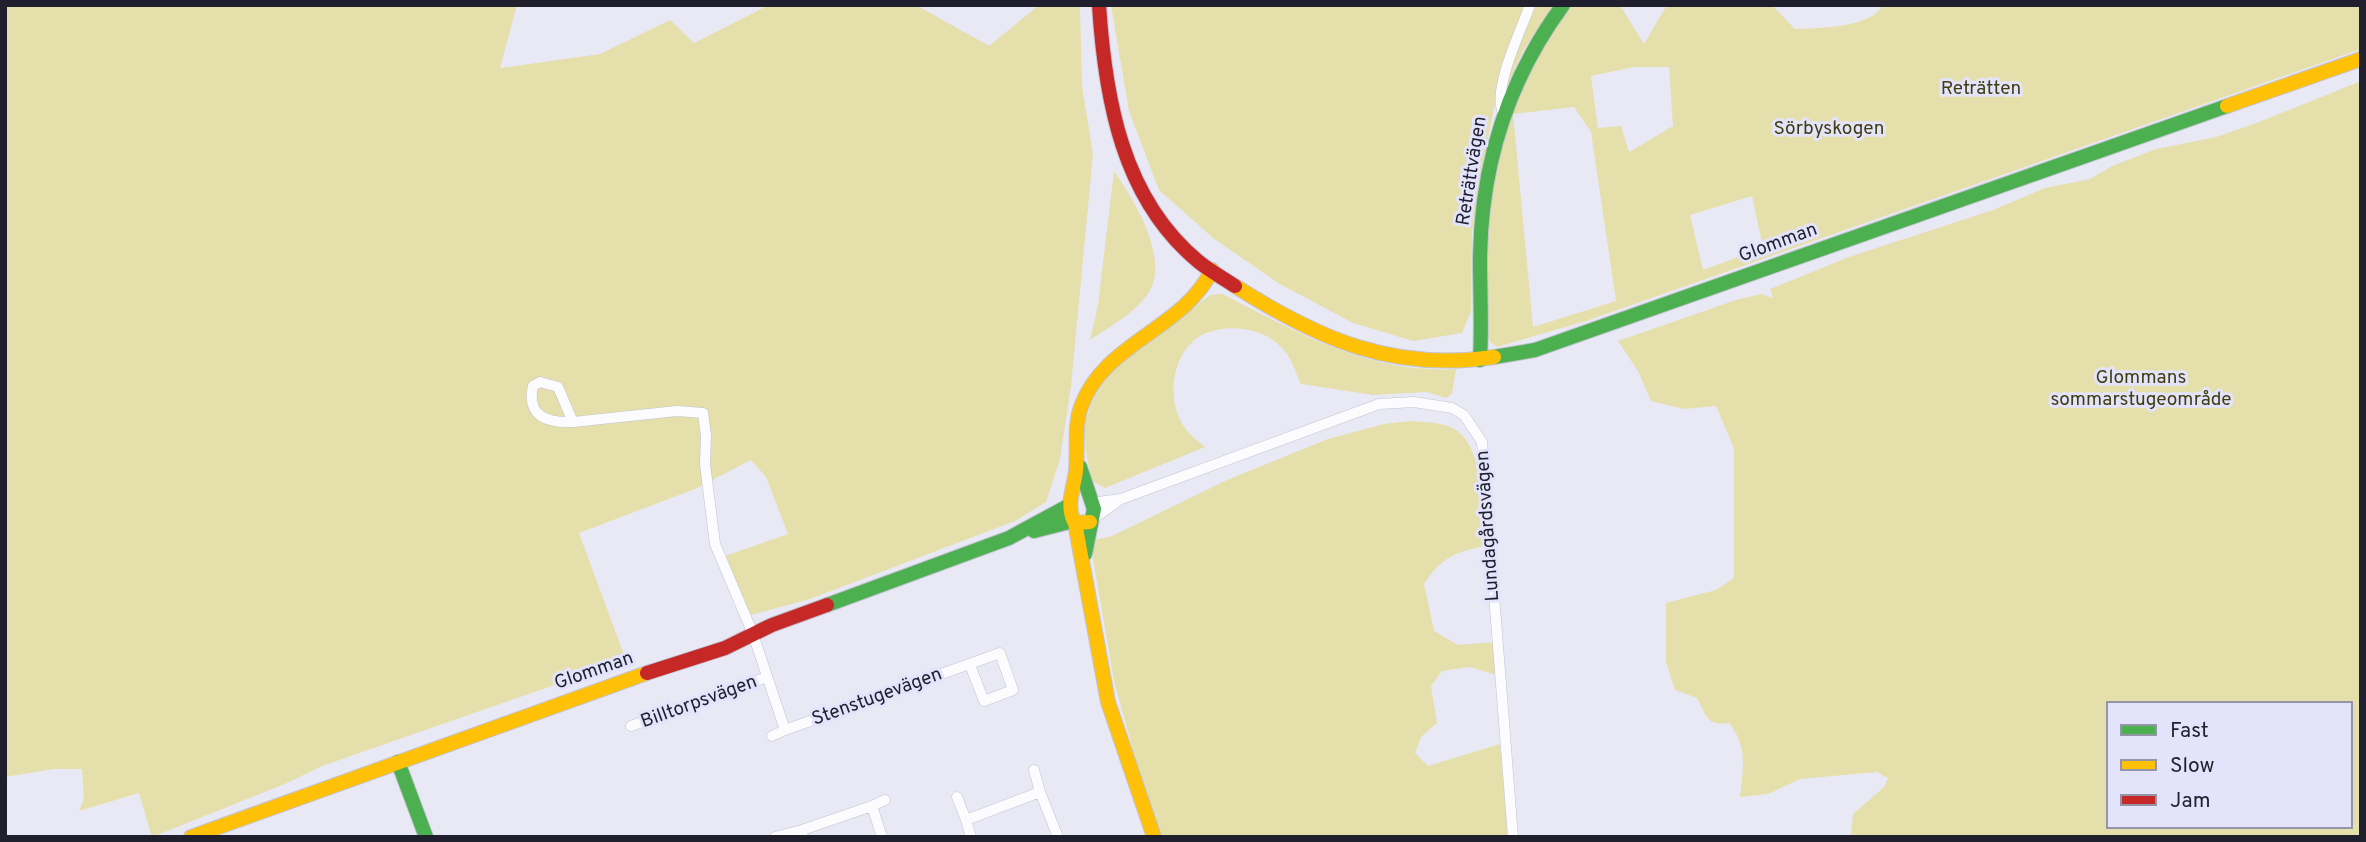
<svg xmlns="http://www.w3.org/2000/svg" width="2366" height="842" viewBox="0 0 2366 842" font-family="Overpass,sans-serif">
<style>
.green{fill:#e5dfac;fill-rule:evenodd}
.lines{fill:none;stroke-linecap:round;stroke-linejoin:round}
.street-casing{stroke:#c2c3d0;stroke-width:11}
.fast-casing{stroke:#c2c3d0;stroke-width:16}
.slow-casing{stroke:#c2c3d0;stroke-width:16}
.jam-casing{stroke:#c2c3d0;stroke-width:16}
.street{stroke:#fcfcfe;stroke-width:10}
.fast{stroke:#4caf50;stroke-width:14}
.slow{stroke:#ffc107;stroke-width:14}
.jam{stroke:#c62828;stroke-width:14}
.labels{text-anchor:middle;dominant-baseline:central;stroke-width:6;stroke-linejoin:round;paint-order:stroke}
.park-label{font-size:19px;fill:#423d0e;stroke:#e3e4fc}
.street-label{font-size:19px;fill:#1f1f2d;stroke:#e3e4fc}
</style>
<rect width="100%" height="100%" fill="#e9e9f6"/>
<path class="green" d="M5,5H517L500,68L600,54L670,20L694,43L769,5H916L989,46L1039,5H1080L1082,86L1093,154L1071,386L1060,459L1046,502L1015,521L810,599L751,615L725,556L788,534L766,477L751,460L695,489L579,533L626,660L322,766L285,784L152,837L139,793L79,811L84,799L82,769H53L5,777Z
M1111,5H1527L1499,83L1489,133L1472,231L1471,311L1462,333L1413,341L1353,323L1278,283L1213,238L1159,190L1129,111Z
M1531,5H1554L1523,51L1503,95Z
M1569,5H1620L1644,44L1667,5H1772L1795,29C1819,28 1871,28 1883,5H2361V49L1586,321L1497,347L1490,342L1486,328L1484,249L1493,154L1519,78ZM1634,67H1669L1673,126L1629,152L1621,126L1598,128L1591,76ZM1574,107L1591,132L1616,301L1533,327L1513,114ZM1752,196L1763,248L1703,270L1690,215Z
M2361,81V837H1851L1853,814L1884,787L1888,778L1877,772L1800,779L1768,794L1740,797C1743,769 1748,746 1729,723C1706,726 1707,716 1697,698L1675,690L1666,662V603L1716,590L1734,578V448L1716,406L1684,409L1651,401L1638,371L1618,341L1736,300L1761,294L1773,298L1770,289L1849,257L1993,210L2045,188L2090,179L2112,166L2156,149L2216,137L2254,124ZM2109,704H2350V826H2109Z
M1114,171C1133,198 1170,258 1149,292C1137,312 1109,327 1090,340L1098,305Z
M1222,294C1297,332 1368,374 1456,369L1452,394L1446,398L1427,392L1373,395L1301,384C1296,374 1293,363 1287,354C1270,329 1232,322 1204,334C1171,350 1165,401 1185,428C1190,435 1198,441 1205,447L1105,488L1092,481C1089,466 1084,448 1085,432C1089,368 1166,331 1210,295Z
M1410,421C1422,422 1437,422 1448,426C1486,439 1483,513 1486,546C1455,552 1442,557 1424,584L1434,631L1458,645L1494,642L1496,675L1470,667L1442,671L1431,686L1437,723L1421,737L1415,753L1428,766L1500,744L1508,837H1162L1142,783L1114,681L1090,541L1112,536L1227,480L1328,439L1384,424Z"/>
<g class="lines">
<g class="street-casing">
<path id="street" d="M1502,110C1494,85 1521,31 1530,5
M573,422C548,423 526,417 533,386L540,382L558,387L573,422L677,411L703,413L706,436L705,464L715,544L753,634L785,730L1000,653L1013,690L984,701L970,665
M1091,503L1121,499L1379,404L1414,402L1452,408L1464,415L1482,442L1513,837
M1093,519L1121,499
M631,726L767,677
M772,736L785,730
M1034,770L1040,792
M957,797L966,820
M872,806L885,800
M775,837L802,830
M803,837L802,830L872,806L882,837
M971,837L966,820L1040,792L1058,837"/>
</g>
<g class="fast-casing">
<path id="fast" d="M1494,357L1535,350L2227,106
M1480,360C1482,326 1480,293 1480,259C1481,165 1507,81 1563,5
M1080,467L1094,509L1085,554
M1034,531L1073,521
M827,605L1009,538L1070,505
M398,762L426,837"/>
</g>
<g class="slow-casing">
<path id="slow" d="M2227,106L2361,59
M1235,286C1318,339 1393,372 1494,357
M1090,522L1075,523C1065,507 1074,488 1076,471C1078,450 1074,427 1081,407C1104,342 1183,330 1212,270
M1075,523L1108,702L1154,837
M191,837L647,673"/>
</g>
<g class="jam-casing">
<path id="jam" d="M1099,5C1105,98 1122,199 1199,262C1210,271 1223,278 1235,286
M647,673L725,648L772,625L827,605"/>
</g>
<use href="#street" class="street"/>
<use href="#fast" class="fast"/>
<use href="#slow" class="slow"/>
<use href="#jam" class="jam"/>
</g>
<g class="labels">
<g class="park-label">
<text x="1981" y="89">Reträtten</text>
<text x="1829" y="129">Sörbyskogen</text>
<text x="2141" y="378">Glommans<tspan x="2141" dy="22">sommarstugeområde</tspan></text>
</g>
<g class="street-label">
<text transform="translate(1472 171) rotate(-81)">Reträttvägen</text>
<text transform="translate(1778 243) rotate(-20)">Glomman</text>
<text transform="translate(1488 526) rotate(-94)">Lundagårdsvägen</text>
<text transform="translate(594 671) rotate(-19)">Glomman</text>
<text transform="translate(877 697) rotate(-20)">Stenstugevägen</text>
<text transform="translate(699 702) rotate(-20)">Billtorpsvägen</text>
</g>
</g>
<rect width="2366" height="842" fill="none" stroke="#1f1f2d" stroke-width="14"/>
<rect x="2107" y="702" width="245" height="126" fill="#e3e4fc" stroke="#9595a9" stroke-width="2"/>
<rect x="2121" y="725" width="35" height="10" fill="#4caf50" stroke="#9595a9" stroke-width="2"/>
<text x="2170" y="737" font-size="21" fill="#1f1f2d">Fast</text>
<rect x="2121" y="760" width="35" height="10" fill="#ffc107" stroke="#9595a9" stroke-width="2"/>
<text x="2170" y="772" font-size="21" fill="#1f1f2d">Slow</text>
<rect x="2121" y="795" width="35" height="10" fill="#c62828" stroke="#9595a9" stroke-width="2"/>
<text x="2170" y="807" font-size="21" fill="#1f1f2d">Jam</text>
</svg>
